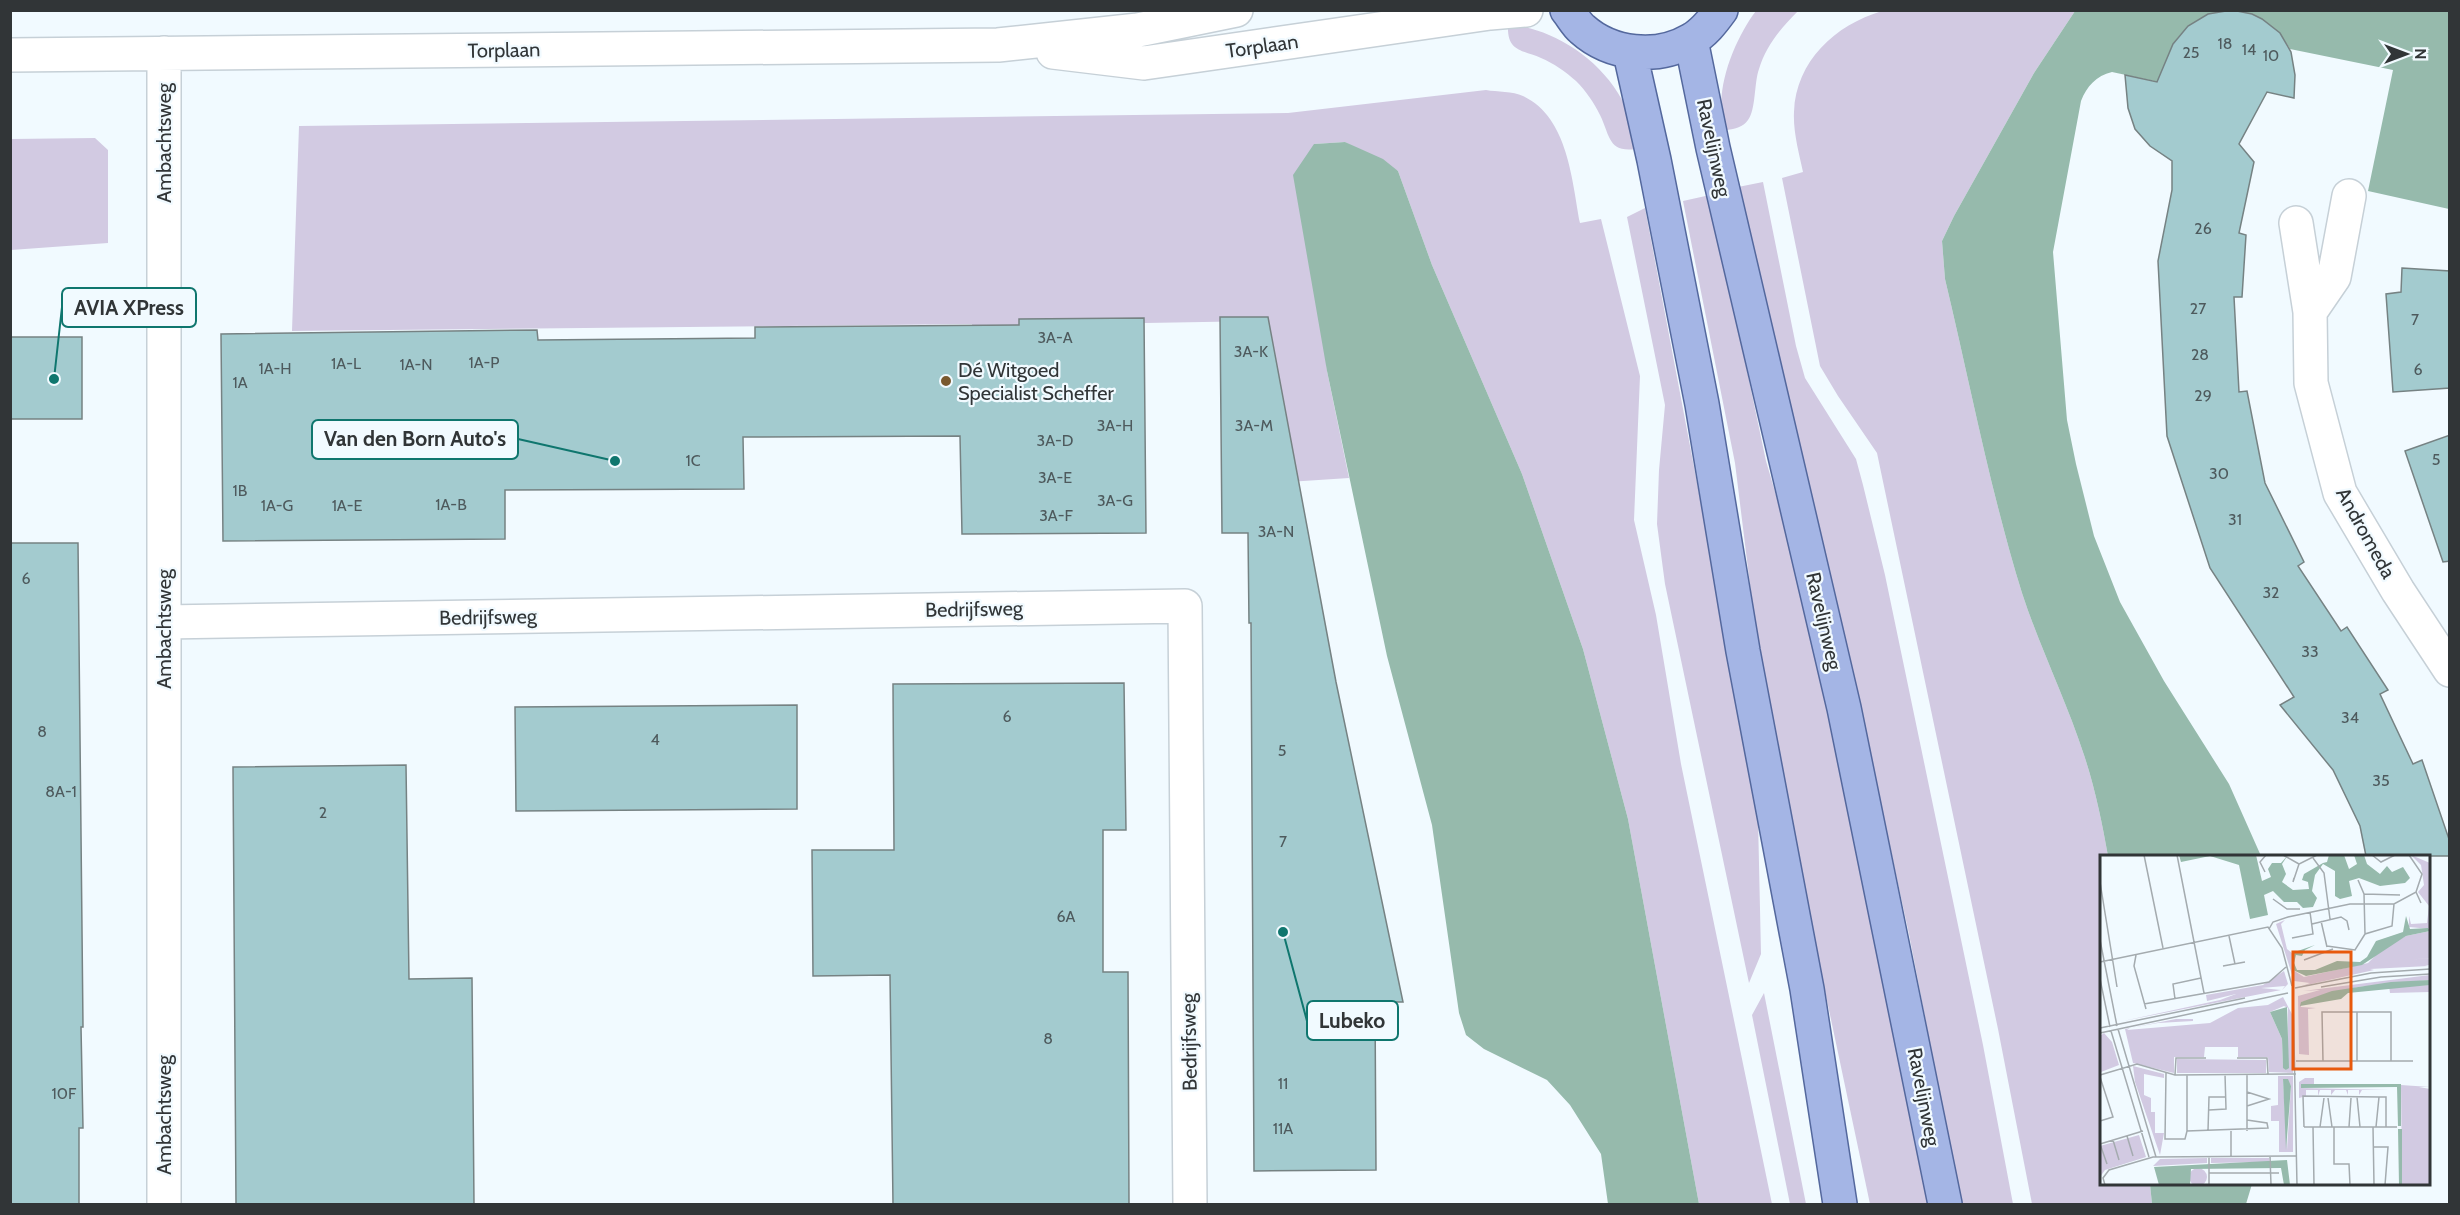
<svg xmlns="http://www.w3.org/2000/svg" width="2460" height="1215" viewBox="0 0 2460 1215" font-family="Cabin,sans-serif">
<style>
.green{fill:#d2cae2}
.water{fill:#96baac}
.building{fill:#a3cbcf;stroke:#768283;stroke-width:1.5}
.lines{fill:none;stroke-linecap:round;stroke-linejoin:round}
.minor-casing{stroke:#c6d0d7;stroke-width:36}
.major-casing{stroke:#54689d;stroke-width:36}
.minor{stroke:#fff;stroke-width:33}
.major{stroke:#a4b5e5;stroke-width:33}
.poi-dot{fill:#79592f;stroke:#f1faff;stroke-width:2}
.labels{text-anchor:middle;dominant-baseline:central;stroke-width:4.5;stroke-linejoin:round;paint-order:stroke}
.number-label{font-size:16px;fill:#4e5a5d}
.street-label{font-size:20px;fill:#313537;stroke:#f1faff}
.poi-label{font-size:20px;fill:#313537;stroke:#f1faff;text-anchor:start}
.inset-road{fill:none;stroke:#a4abaf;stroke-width:1.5}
.view{fill:#e8590c;fill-opacity:0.15;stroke:#e8590c;stroke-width:3}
.inset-edge{fill:none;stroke:#313537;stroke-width:3}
.leader{fill:none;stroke:#0f766e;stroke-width:2}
.callout-dot{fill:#0f766e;stroke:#f1faff;stroke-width:2}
.callout{fill:#f1faff;stroke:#0f766e;stroke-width:2}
.callout-label{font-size:21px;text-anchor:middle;font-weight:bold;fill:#313537}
</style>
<rect width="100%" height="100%" fill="#f1faff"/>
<path class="green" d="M1756,11H1798C1781,28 1766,46 1759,69C1754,83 1756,110 1748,120C1743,127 1735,129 1727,130C1710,97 1735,38 1756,11Z
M1882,11H2075L2034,73L1954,216L1942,241L1945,279C1970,383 1990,490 2022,593C2040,648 2066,700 2084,755C2095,788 2102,822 2108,856H2102V1184H2150L2152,1204H2032L1998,1029L1877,453L1838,396L1820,366L1782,178L1803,172C1799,153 1793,132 1794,112C1796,61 1835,25 1882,11Z
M1508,26C1522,25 1537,30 1549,35C1585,50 1619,82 1631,121C1634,130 1634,139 1636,149C1608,153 1610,135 1600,115C1594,103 1586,91 1576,81C1566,72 1553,63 1541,58C1523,50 1507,52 1508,26Z
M1486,90C1497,92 1513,91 1523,96C1568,117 1572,180 1580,223L1601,219L1640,376L1634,520L1656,615L1681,764L1772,1204H1699L1628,819L1583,649L1522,474L1432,265L1398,171L1345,142L1314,144L1327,371L1349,478L1288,482L1261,321L1030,325L972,379V324L292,331L299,126L1288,113Z
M95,138L108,150V243L11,250V139Z
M1763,182L1796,346L1805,378L1856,459L1863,485L1885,575L1983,1045L2013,1204H1961L1909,934L1833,585L1792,431L1738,187Z
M1710,195L1766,461L1792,550L1834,733L1933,1204H1870L1792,835L1754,617L1735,463L1683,201Z
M1645,208L1740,710L1758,819L1761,954L1749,983L1665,584L1657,524L1659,470L1665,405L1627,217Z
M1764,993L1806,1204H1790L1752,1015Z"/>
<path class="water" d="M2075,11H2229C2205,13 2187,24 2173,44L2182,87L2112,72C2096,76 2087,86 2081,101L2053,252L2067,420L2076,464L2094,536L2120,602L2164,681L2229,784L2261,856H2108C2102,822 2095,788 2084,755C2066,700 2040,648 2022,593C1990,490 1970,383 1945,279L1942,241L1954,216L2034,73Z
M2232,11H2449V209L2368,191L2393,70L2290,49C2276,26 2258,13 2232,11Z
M1345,142L1383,159L1398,171L1432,265L1522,474L1583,649L1628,819L1699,1204H1608L1601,1154L1570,1105L1547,1080L1484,1049L1466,1035L1459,1013L1432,825L1387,656L1327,371L1293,175L1314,144Z
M2150,1184H2252L2246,1204H2152Z"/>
<path class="building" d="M2232,10L2252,14L2262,19L2280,33L2291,52L2295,75L2294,98L2267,92L2239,144L2254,162L2239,233L2246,235L2242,297H2234L2239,392L2247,391L2265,483L2304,562L2298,566L2341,631L2347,627L2388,690L2380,694L2413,764L2422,760L2450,842V856H2366L2360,826L2333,770L2280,705L2294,697L2210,568L2167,436L2158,261L2172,190V161L2150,146L2135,129L2128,108L2125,75L2157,82L2173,44L2188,26L2208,14Z
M2402,268L2450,271V388L2393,392L2386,294L2401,292Z
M1220,317H1268L1336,682L1403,1002H1375L1376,1170L1254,1171L1251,623H1249L1248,533H1222Z
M1144,318L1146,533L962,534L960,436L743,437L744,489L505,490V539L223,541L221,334L537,330L538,340L755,338V327L1019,325V319Z
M10,337H82V419H10Z
M2450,435V561L2443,562L2405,451Z
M10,543H78L83,1027H81L83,1128H79V1204H10Z
M1124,683L1126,830H1103V972H1128L1129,1204H893L890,975L813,976L812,850H894L893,684Z
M797,705V809L516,811L515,707Z
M406,765L409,979L472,978L474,1204H236L233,767Z"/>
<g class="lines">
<g class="minor-casing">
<path id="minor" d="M1053,52L1144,63L1490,13L1526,10
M164,53V1204
M10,55L998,45L1138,30L1236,10
M2296,223L2310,312L2311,383L2340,493L2398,591L2450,670
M2310,312L2334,277L2349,196
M164,622L1185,606L1190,1204"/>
</g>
<g class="major-casing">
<path id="major" d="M1567,10C1572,16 1576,24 1582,29C1611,55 1657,60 1691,40C1704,33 1713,21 1721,10
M1691,40L1713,148L1844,708L1945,1204
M1630,53L1654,160L1702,404L1743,651L1807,989L1840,1204"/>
</g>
<use href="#minor" class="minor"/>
<use href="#major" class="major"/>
</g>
<circle class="poi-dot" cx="946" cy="381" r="6"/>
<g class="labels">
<g class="number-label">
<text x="2225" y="43">18</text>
<text x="2249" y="49">14</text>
<text x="2191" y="52">25</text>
<text x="2271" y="55">10</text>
<text x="2203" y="228">26</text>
<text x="2198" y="308">27</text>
<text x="2415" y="319">7</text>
<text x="1055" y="337">3A-A</text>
<text x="1251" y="351">3A-K</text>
<text x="2200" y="354">28</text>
<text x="484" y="362">1A-P</text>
<text x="346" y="363">1A-L</text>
<text x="416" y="364">1A-N</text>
<text x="275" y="368">1A-H</text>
<text x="2418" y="369">6</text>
<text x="240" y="382">1A</text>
<text x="2203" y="395">29</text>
<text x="1115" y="425">3A-H</text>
<text x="1254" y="425">3A-M</text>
<text x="1055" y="440">3A-D</text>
<text x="2436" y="459">5</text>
<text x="693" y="460">1C</text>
<text x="2219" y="473">30</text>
<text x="1055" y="477">3A-E</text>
<text x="240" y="490">1B</text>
<text x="1115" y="500">3A-G</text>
<text x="451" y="504">1A-B</text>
<text x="277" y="505">1A-G</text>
<text x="347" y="505">1A-E</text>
<text x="1056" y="515">3A-F</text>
<text x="2235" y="519">31</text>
<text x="1276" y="531">3A-N</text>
<text x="26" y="578">6</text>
<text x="2271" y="592">32</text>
<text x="2310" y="651">33</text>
<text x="1007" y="716">6</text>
<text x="2350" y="717">34</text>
<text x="42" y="731">8</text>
<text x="655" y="739">4</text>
<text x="1282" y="750">5</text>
<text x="2381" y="780">35</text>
<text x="61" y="791">8A-1</text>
<text x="323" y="812">2</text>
<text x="1283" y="841">7</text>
<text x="1066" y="916">6A</text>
<text x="1048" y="1038">8</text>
<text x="1283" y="1083">11</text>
<text x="64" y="1093">10F</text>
<text x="1283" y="1128">11A</text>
</g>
<g class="street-label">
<text transform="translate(1262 46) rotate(-8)">Torplaan</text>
<text transform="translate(504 50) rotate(-1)">Torplaan</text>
<text transform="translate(164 143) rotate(-90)">Ambachtsweg</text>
<text transform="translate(1714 148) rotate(78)">Ravelijnweg</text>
<text transform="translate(2366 533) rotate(61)">Andromeda</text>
<text transform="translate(974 609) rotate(-1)">Bedrijfsweg</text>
<text transform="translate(488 617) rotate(-1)">Bedrijfsweg</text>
<text transform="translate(1824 621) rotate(77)">Ravelijnweg</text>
<text transform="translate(164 629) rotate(-90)">Ambachtsweg</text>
<text transform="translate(1189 1042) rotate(-91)">Bedrijfsweg</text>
<text transform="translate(1924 1097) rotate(79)">Ravelijnweg</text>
<text transform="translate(164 1115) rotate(-90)">Ambachtsweg</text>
</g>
<g class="poi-label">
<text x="958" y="370">Dé Witgoed<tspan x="958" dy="23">Specialist Scheffer</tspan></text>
</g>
</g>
<g transform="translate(2100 855)">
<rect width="330" height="330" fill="#f1faff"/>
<path d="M311,0L330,8V74L309,72V61L311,69L327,68L329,51L318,37L324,30L321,10ZM185,65L181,69L187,94L192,98L193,115L204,122L268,108L282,94L306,81L330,76V103L305,105L329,103V110L325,111H329L270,114L274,115L202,131L210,128L194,126L176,69ZM184,116L188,129L182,135L185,131L161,133L181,135L23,166L120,145L136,139L107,146L106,140L163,130ZM330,120V125L258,132L201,147V152L216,153L208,154L209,200L199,199L198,141L220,135L203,136ZM330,130V137L290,138L289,131ZM183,142L193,161V218L169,217L168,202H138V192H105L104,202H74V218L33,208L25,174L76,164H93V166L58,168L30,173L27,175L110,168L138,153L168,150ZM184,151L188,153L187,215L183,212L182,184L170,157ZM4,178L12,187L19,210L1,217L0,181ZM77,204L166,205V218H77ZM33,211L64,219V223L44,219V240L51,243V257H55V278H64L60,300L35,227ZM178,221H193V297H179V266H171V251L178,250ZM187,224L191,231L187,295L183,225ZM205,223H214V229H201V233L289,235H262L259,240V235H248V240L246,235H235L231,240V235H220L218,241V235H206V241L199,243V227ZM301,230L330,232H319L330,234V330H302ZM39,280L46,302L5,315L0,322V291ZM107,303V308L53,311L60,304ZM111,303H169V307L111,308ZM89 322a9 9 0 1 1 18 0a9 9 0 1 1-18 0Z" fill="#d2cae2" fill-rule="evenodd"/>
<path d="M79,0H156L162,26L171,22L168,14L172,8H181L188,0L182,9L186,19L182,27L193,35L209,34L208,27L202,25L204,19L223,8L227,7L229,0H244L249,14L257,9L254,0H264L267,9L280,19L287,11L292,17L303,12L310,23L305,28L280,31L259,23L249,26L252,41L240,44L235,41V16L223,9L215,20L212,36L217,43L213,52L203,53L197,47H184L173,36L164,40L168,60L150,64L139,10L110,1L81,7ZM306,61L310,74L328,73L330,76L306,81L262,110L206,121L193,115L192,98L215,90L205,95L202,101L196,100L194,108L197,115H215L237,106L260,107L267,102L276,86L303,77ZM330,125V130L248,138L241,144L200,151L201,147L232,136L291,127ZM187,152L189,213L186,215L183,213L182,184L170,157ZM183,224H188L191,231L186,295ZM201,229H301V271H298L297,232L201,233ZM298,274H302V330H299ZM187,305L190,330H184L181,313L91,314L90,330H59L54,312Z" fill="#96baac"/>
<path class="inset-road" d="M44,0L63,93M77,0L104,138M183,0L199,9M272,0L281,7L295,0M309,0L322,19L316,37M213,3L224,18L230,64M165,17L160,7L166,0M194,23L193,27L199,9L217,0M258,25L264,39L265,79M0,27L17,132M264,39L300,40M173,44L187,54H200M221,66L227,92M212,69L241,62L247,66L249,75M169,74L173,67L188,62L250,49H294L316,37L321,48M129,81L135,109M192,83L213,79L210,57M0,85L17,171M227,91L255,95L265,79L292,71L294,49M36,100L34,111L46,154M204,105L233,94M0,107L168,72L182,93L192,131M123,111L145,107M0,124L10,172M221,132L281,122L330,119M195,133L271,118L330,114M193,139L197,330M75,144L73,129L101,123M44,149L169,127L186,112M257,157V206M0,173L145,143M18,174L56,302M11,176L49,302M0,178L188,138M137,203H167L168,219M196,206H313M223,206L222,157H291V206M66,218L65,284H85L87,276L168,273L167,268L147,265M147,219V276M0,220L37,209L75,220L196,219M75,220L76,203H106M87,220V276M0,222L13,262L0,266M147,237L169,244L147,251M257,242L260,272M228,243L232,272M109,255L126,254L125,219M204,272L203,241L279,242M204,272H297M213,272L214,330M220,272L224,243M234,272V309H249L250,330M249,272L251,243M273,272L274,330M276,272L279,242H286V272M108,276L109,242H126M131,276V301M27,281L33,301M13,285L19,305M0,289L43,276M0,289L7,309M273,292H288L285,330M109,301V330M170,301L171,330M109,318H179M5,330L3,323L9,315L53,302L197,301"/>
<path class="view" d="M193,97H251V214H193Z"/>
<rect width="330" height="330" class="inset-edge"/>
</g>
<path class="leader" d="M54 379L62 307M615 461L518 439M1283 932L1307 1021"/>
<g class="callout-dot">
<circle cx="54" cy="379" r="6"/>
<circle cx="615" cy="461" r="6"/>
<circle cx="1283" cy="932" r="6"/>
</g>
<g class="callout">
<rect x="62" y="288" width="134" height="39" rx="6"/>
<rect x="312" y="420" width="206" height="39" rx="6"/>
<rect x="1307" y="1001" width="91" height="39" rx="6"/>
</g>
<g class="callout-label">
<text x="129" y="315">AVIA XPress</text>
<text x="415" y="446">Van den Born Auto's</text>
<text x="1352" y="1028">Lubeko</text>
</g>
<rect width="2460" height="1215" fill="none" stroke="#313537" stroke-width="24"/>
<g transform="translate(2406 54) rotate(90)" stroke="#f1faff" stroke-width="4.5" paint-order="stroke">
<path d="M0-4.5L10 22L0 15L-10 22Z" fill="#313537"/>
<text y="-9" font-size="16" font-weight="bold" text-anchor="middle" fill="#313537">N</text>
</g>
</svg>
